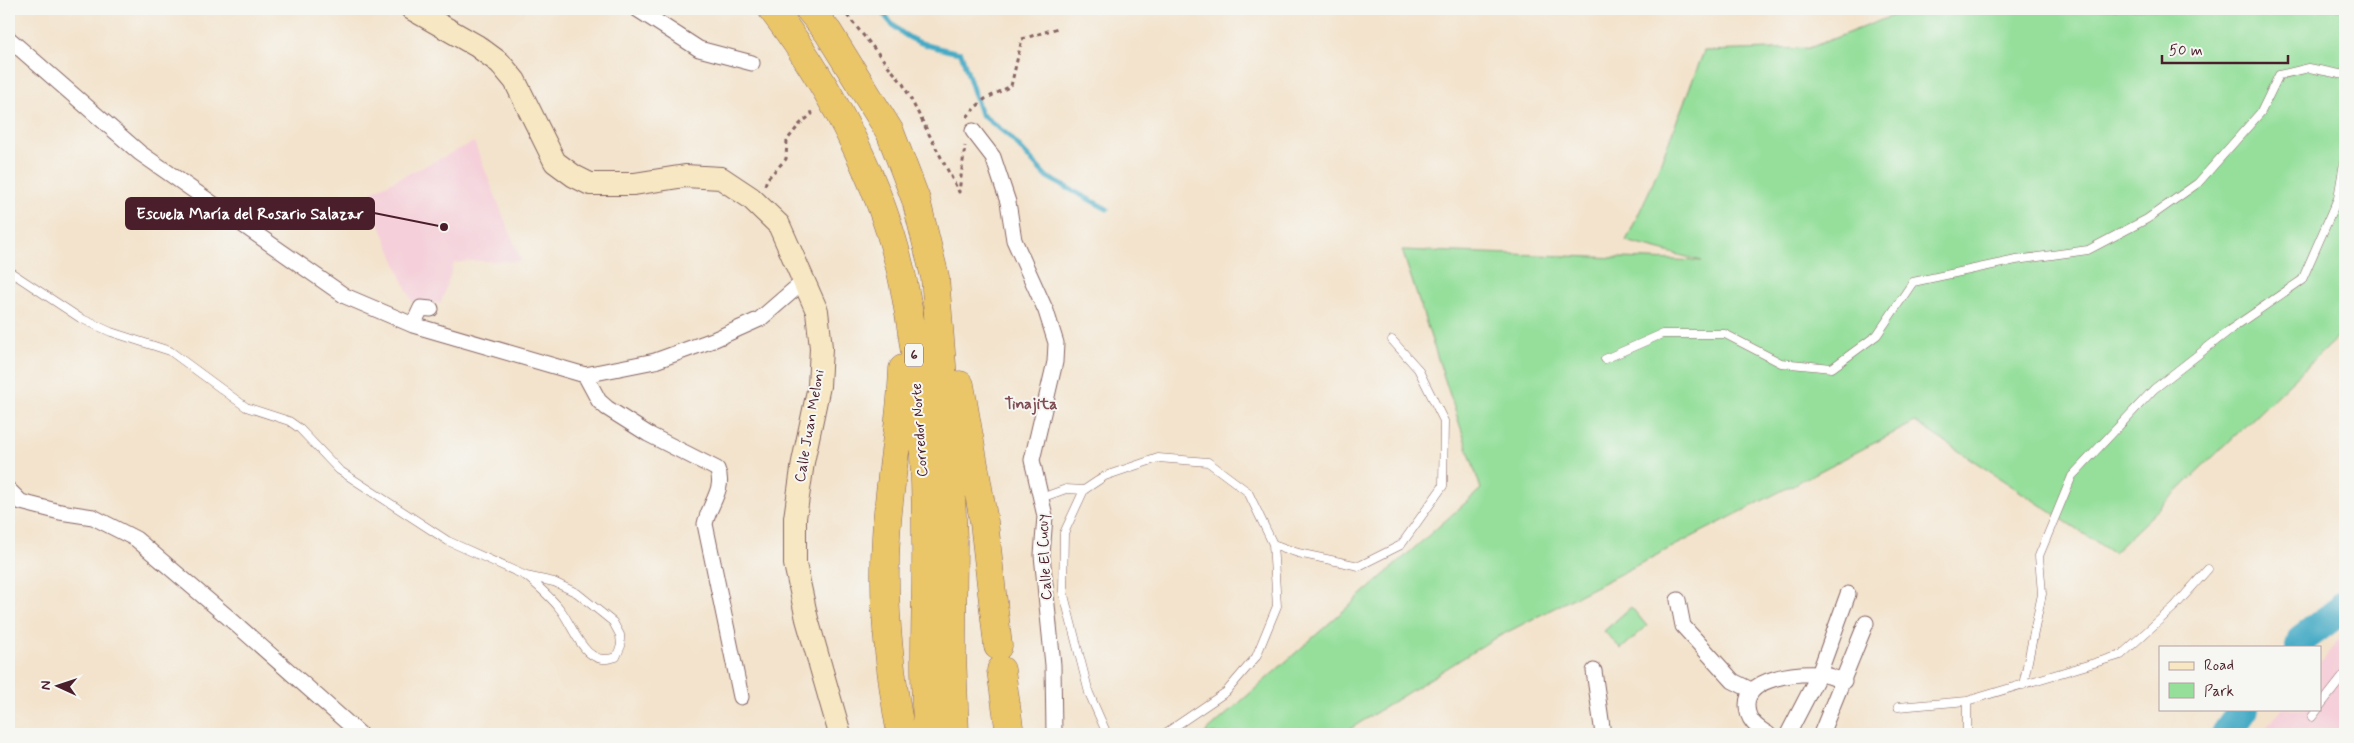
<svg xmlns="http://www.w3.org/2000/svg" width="2354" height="743" viewBox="0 0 2354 743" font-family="Mynerve,sans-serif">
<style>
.built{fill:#f5cfd9}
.green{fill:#95df9b;stroke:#707f63}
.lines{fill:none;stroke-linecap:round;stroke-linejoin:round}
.stream{stroke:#45aac5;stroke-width:5}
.river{stroke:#45aac5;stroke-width:30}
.service-casing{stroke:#856463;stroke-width:9}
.minor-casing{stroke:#856463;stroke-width:17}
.secondary-casing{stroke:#856463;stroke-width:24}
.motorway-casing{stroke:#856463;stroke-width:29}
.path{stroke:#856463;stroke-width:3;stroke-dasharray:4 4;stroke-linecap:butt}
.service{stroke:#fff;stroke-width:8}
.minor{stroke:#fff;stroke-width:15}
.secondary{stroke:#f7e8c3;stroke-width:22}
.motorway{stroke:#eac669;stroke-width:28}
.labels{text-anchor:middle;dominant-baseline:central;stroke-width:4;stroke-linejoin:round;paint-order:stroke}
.shield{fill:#f6f6f2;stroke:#7e6067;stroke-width:1}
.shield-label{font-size:14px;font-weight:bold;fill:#4a1f2b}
.street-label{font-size:15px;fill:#4a1f2b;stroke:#f6f6f2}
.neighbourhood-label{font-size:16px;font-weight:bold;fill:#814d54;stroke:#f6f6f2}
.leader{fill:none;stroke:#4a1f2b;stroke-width:2}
.callout-dot{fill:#4a1f2b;stroke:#f6f6f2;stroke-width:2}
.callout{fill:#4a1f2b;stroke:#4a1f2b;stroke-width:2}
.callout-label{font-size:16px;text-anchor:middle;font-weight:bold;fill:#fff}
</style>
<rect width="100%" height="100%" fill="#f6f6f2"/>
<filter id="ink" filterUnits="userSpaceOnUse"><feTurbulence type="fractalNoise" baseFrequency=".02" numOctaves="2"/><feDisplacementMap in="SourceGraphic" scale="10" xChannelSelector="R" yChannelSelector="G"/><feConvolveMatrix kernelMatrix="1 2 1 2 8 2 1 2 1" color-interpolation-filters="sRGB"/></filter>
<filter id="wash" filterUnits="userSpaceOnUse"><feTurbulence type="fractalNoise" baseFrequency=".0096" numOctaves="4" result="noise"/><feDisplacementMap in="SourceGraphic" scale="20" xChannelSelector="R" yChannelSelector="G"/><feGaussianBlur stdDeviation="1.12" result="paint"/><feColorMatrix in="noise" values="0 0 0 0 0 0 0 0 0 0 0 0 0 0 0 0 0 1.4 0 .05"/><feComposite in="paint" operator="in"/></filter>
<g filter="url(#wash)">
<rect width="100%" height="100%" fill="#f3e3cc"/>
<path class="built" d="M474,142L521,261H471L454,263L441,303L412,302L367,194Z
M2345,632V734H2261L2282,709H2320V663Z"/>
<path class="green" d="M1910,9H2345V330L2113,553L1915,422L1490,641L1342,734H1204L1481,489L1402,250L1702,261L1626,241L1651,187L1704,51L1809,48Z
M1631,607L1647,626L1621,649L1604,631Z"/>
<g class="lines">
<path class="stream" d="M881,9C898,40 928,47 961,53L981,114L1009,136L1047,177L1107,209"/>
<path class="river" d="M2300,647L2302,639L2342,609L2345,604
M2226,734L2244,709"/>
</g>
</g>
<g filter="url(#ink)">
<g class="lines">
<g class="service-casing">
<path id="service" d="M9,271L80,318L111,332L170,351L246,407L289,421L299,428L339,470L448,541L526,576L554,582L577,593L613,622L620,635L621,646L616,657C584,669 575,628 560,609C550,596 538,586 526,576
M1605,359L1662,334H1725L1781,363L1832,368L1877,335L1913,282L2016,260L2088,250L2147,219L2198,183L2261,112L2279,75L2309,68L2345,75
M1041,498L1066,489L1084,490
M1273,544L1298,553L1359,566L1401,545L1443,486L1444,421L1418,369L1392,340
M2023,685L2042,594L2039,556L2072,476L2154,389L2231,329L2302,280L2338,198L2345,157
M2320,706L2345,674
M1898,707L1967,701L2121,655L2175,606L2208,569
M2312,717L2318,709
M1107,734L1089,693L1063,591L1064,533L1084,490L1105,476L1158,458L1208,462L1248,492L1273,544L1277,606L1256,657L1226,692L1164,734
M1967,734V701"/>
</g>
<g class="minor-casing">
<path id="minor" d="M637,9L699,49L752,63
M9,39L140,153L345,296L413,325L585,375L655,361L713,340L760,319L804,281
M973,131L993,157L1008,202L1014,240L1046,311L1056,343L1055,362L1032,460L1045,516L1042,555L1053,665L1054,734
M413,325L421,308L431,309
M585,375L599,401L607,408L648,434L717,469C726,488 709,504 705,524L741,697
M9,490L21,502L60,512L93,517L136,539L229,618L360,734
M1678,600L1683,626L1733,681L1751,690
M1594,671L1603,734
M1768,734C1756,727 1747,720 1747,705C1747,677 1797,673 1818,674C1826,674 1836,679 1844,681
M1788,734L1819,674L1848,594
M1821,734L1866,623"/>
</g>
<g class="secondary-casing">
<path id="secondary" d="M412,9L477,46L500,63L515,81L555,162L574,176L590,184H634L685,176L721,178L751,198L779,225L817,311L821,348L819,386L803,462L795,518V564L807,619L840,734"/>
</g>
<g class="motorway-casing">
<path id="motorway" d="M772,9C833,89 889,197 906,297C921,376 926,459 926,540C927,605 922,669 928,734
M809,9L828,32L890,132L916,200L935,277L950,466L953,541L952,653L955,734
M960,385L984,522L998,646
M1001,670L1010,734
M901,734C889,669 882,603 886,537C889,481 901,426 903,369"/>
</g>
<path class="path" d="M842,9L903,84L959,192L965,146
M977,106L985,99L1011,86L1022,39L1058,28
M967,117L974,109
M765,185L767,179L786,159L787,140L800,124L812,114L811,109"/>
<use href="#service" class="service"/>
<use href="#minor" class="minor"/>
<use href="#secondary" class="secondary"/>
<use href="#motorway" class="motorway"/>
</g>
</g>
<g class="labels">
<rect class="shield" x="905" y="343.5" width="18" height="23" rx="4"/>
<g class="shield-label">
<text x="914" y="355">6</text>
</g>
<g class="street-label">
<text transform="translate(810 426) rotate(-80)">Calle Juan Meloni</text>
<text transform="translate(920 430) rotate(-94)">Corredor Norte</text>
<text transform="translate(1045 557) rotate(-93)">Calle El Cucuy</text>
</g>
<g class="neighbourhood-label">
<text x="1031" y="404">Tinajita</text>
</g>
</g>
<path class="leader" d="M444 227L374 213"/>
<circle class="callout-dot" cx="444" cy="227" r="5"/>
<rect class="callout" x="126" y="198" width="248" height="31" rx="5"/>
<g class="callout-label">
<text x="250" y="219">Escuela María del Rosario Salazar</text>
</g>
<rect width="2354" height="743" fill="none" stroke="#f6f6f2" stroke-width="30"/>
<rect x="2159" y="646" width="162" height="65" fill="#f6f6f2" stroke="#b1a0a2"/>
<rect x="2169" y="662" width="25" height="8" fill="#f7e8c3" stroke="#b1a0a2"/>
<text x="2204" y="670" font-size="15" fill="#4a1f2b">Road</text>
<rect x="2169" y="683" width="25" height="15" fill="#95df9b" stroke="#b1a0a2"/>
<text x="2204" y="696" font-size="15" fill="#4a1f2b">Park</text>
<g transform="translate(58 686) rotate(273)" stroke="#f6f6f2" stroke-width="4" paint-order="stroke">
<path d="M0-4L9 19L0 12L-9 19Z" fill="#4a1f2b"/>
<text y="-8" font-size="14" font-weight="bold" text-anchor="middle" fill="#4a1f2b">N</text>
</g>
<path d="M2162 55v8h126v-8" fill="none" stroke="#4a1f2b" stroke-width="2.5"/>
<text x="2169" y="55" font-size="15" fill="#4a1f2b" stroke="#f6f6f2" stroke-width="4" paint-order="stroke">50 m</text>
</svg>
